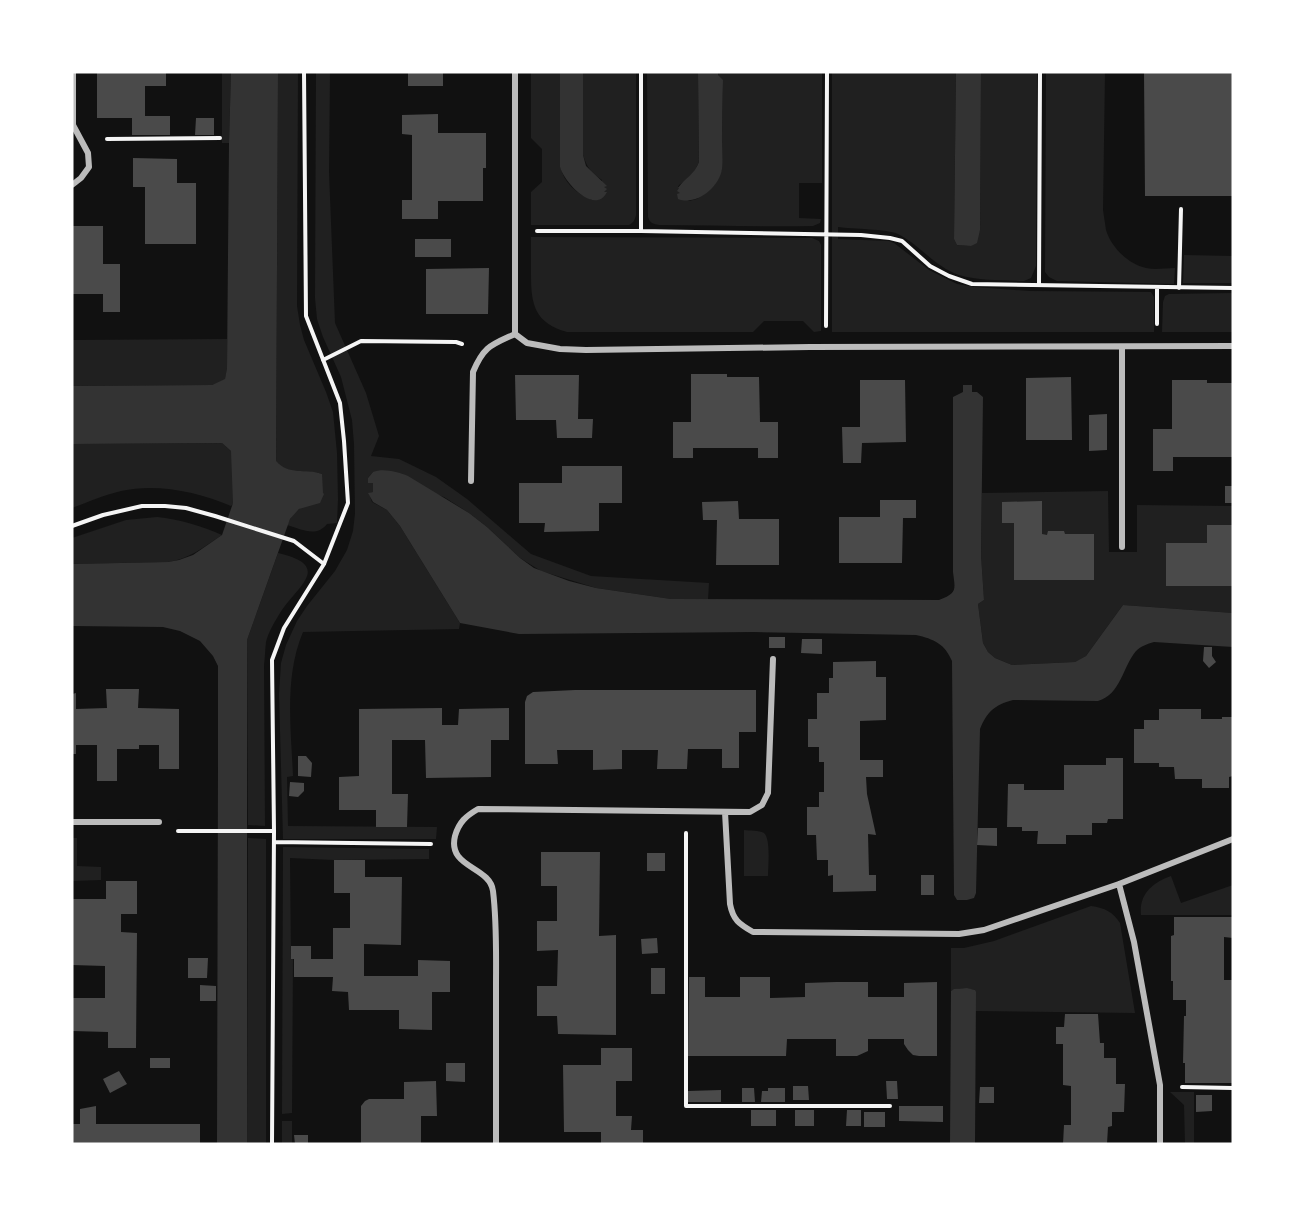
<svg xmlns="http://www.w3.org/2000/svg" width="1305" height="1216" viewBox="0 0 1305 1216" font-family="'Alegreya Sans',sans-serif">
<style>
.green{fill:#202020}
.water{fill:#333}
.building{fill:#4a4a4a}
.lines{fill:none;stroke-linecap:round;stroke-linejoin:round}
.path{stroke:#f5f5f5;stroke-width:4}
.minor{stroke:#bcbcbc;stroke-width:6}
</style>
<rect width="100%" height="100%" fill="#111"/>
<path class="green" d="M222,72H231L229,143H222Z
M278,72H298L297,306L300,325L304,340L326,392L333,412L337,453L338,499L337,523L327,524C316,538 301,529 287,525C293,510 309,502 322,493V474C304,468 290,477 276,462Z
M316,72H330L329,172L335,323L366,393L379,436L371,456L399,459L436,477L467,499L531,554L591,576L709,583L708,600L671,599L596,588L541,571L520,558L487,527L469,513L444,497L373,472L368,478V483H373V492L369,493L372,502L387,510L400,526L460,623L459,629L303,632C284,677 291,729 293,776L287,777L288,826L437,827L436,839H283L279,694L281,663L286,645L297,621L307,606L335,571L347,550L353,531L355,514L354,444L352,420L341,377L323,337L317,319L315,298Z
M531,72H560V166C564,183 577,194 592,200L602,192V180C591,172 587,168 583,155V72H636V215C635,220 633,223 629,225H531V192L542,182V149L531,138Z
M647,72H698L699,162C695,172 689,179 679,185L678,187L681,188V193L689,201L697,199L708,191L715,184L722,169L718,72H822V183H799V218L821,219L820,223L813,226C762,227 710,225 659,225C653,224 650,223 648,217Z
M832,72H956L954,239L957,245L971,246L980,230L981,72H1037L1036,266L1031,278L1024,281C1004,280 978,281 959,275C935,267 920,245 898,234C887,229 852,229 838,227V239L889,241L894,243L929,270L957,284L975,287L1030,291L1151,292L1154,297V332H832Z
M1046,72H1105L1103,210C1104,217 1105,223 1106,230C1111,247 1128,264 1146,268C1155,270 1166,268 1175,268L1174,284L1057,281L1049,277L1045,272Z
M531,237L812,238L819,241L821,245V331L814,332L803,321H764L753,332H567C535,323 531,305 531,275C531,262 531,249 531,237Z
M1184,255L1233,256V283H1183Z
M1233,293V332H1162L1163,302L1165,296L1169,294Z
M227,339V368L225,380L212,385L72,386V340Z
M222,443L231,451L233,458V504L231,506C198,492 157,483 121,491C104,495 88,502 72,508V444Z
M1108,491L1109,552H1137V505L1233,506V613L1123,605L1086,656L1081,659L1075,662L1012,665L995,658L988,652L983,643L978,604L984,600L981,555L982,493Z
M157,517C179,519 202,526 222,535C204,547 189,559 168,562L72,564V538L126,520Z
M278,553C334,566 297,586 280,613C275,621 268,633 266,642C265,650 265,658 264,665L265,826L248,825L247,640Z
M744,830C750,831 759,830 764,833C771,839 768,867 768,876H744Z
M72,838H77V866L101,867V880L72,881Z
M248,838L266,839V1144H247Z
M283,847L429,849V859L334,860L290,858L291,958H293L292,1113L282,1114Z
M1171,876L1181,903L1233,885V915H1141C1139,894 1152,883 1171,876Z
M1091,906C1105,908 1113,912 1120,923L1135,1013L975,1011V990C967,988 958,987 951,991V948H964L994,941Z
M1170,1092H1194V1144H1185L1184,1105Z
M282,1121H292V1144H282Z"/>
<path class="water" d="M231,72H278L276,461C289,476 305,468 322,474L323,493L324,494L320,503L299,509L290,519L247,640V1144H217L218,766V666L213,656L200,641L180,631L163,627L72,626V564L168,562L179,560L193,555L222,535L233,503L231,451L222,443L72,444V386L212,385L225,379L227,368L229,143Z
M560,72H583V155L586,166L607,186L604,187L607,189L604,192H607C595,216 564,182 560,167Z
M698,72H718V75L723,80C722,100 722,120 722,141C722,150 723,160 722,169C719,188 696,206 678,199L677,194L680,193L677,191L679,188H678C685,178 694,175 699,162Z
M956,72H981L980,230L977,243L971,246L957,245L954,239Z
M963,385H972V392H977L983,397L981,555L984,600L978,604L983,643L988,652L995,658L1012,665L1075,662L1086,656L1123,605L1233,613V647L1154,642C1147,644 1141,646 1136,651C1122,668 1121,694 1098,701L1013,700C994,705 987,712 980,729L976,893L974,898L967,900H957L954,895L952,661C945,644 934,639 916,635L754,632L519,634L460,623L400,526L387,510L373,502L368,493L373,492V483H368V478L373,472C384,468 397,472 408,476L469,513L487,527L520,558L534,568L569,581L596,588L671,599L939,600C958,593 955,589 953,572V397L963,392Z
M967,988L975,990L976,992L975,1144H950L951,991L954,989Z"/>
<path class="building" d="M97,72H166V86H145V116H170V135H132V118H97Z
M408,72H443V86H408Z
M1144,72H1233V196H1145Z
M438,114V133H486V168H483V201H438V219H402V200H412V135L402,134V115Z
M196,118H214V135H195Z
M133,158L177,159V183H196V244H145V187H133Z
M72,226H103V264H120V312H103V294H72Z
M415,239H451V257H415Z
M489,268L488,314H426V269Z
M691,374H727V377H759L760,422H778V458H758V448H693V458H673V422H691Z
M515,375H579L578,419H593L592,438H557L556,420H516Z
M1071,377L1072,440H1026V378Z
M860,380H905L906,442L862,443L861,463H843L842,427H860Z
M1172,380H1207V383H1233V457H1173V471H1153V429H1172Z
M1107,414V450L1089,451V415Z
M562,466H622V503H599V531L544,532L545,523H519V483H562Z
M1225,486H1233V503H1225Z
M880,500H916V518H903L902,563H839V517H880Z
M738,501L739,519H779V565H716L717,520H703L702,502Z
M1042,501V534L1047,535L1048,531H1064L1065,534H1094V580H1014V523H1002V502Z
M1207,525H1233V586H1166V543H1207Z
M769,637H785V648H769Z
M802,639H822V654L801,653Z
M1204,647H1212V656L1216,662L1209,668L1203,661Z
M876,661V677H886V720L860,721V760H883V777H866L867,794L876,835L868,834L869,875H876V891L833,892V875L828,876V860H817L816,835H807V807H819V792H824V762H819V747H808V719H817V693H829V678H833V662Z
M106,689H139L138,708L179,709V769H159V745H139V749H117V781H97V745H76V754H72V694L76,693V709L107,708Z
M756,690V732H739V768H722V749H688L687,769H657L658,750H622V769L593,770V750H557L558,764H525V702L527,696L533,692L575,690Z
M442,708V725H458L459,709L509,708V740H491V777L426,778L425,740H392V794H408L407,827H376V810H339V777L359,776V709Z
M1159,709H1201V719H1222V717H1233V776L1229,777V788H1202V779H1175L1174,767H1159V763H1134V729H1144V720H1159Z
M298,756H306L312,763L311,777L298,776Z
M1106,758H1123V819H1108L1107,823H1092V835H1066V844H1037L1038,831H1022V827H1007L1008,784H1024V790H1064V765H1106Z
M290,782L304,783V791L298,797L289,796Z
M978,828H997V846L977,845Z
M541,852H600L599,936L616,935V1035L558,1034L557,1016H537V986H557L558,950L537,951V921H557V886H541Z
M647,853H665V871H647Z
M334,860H365V877H402L401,945L364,944V976H418V960L450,961V992H432V1030L399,1029V1010H349L348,992L332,991L333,977H294V959H291V946H311V959H333V928H350V893H334Z
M921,875H934V895H921Z
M106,881H137V914H121V932L137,933L136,1048H108V1032L72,1031V998H105V966L72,965V899H106Z
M1174,917H1233V938L1224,937V980H1233V1083H1185V1063H1183L1184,1016H1186V1000H1173V981H1171V936L1174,935Z
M657,938L658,953L642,954L641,939Z
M188,958H208L207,978H188Z
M651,968H665V994H651Z
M689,977H705V997H740V977H770V998L805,997V983L836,982H868V997H904V983L937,982V1056H919L913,1055L908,1050L904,1044V1039H868V1051L857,1056H836V1039H787L786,1056H688Z
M200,985L216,986V1001H200Z
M1065,1014H1098L1100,1043H1104V1058H1116V1084H1125L1124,1112H1112V1126L1108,1127L1107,1144H1063L1064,1125H1071V1086L1063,1085V1044H1056V1027H1064Z
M601,1048H632V1081H616V1116H632L631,1130H643V1144H601V1132H564L563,1065H601Z
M150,1058H170V1068H150Z
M446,1063H465V1082L446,1081Z
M119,1071L127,1084L110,1093L103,1079Z
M436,1081L437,1116H421V1144H361V1106L365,1101L369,1099H404V1082Z
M886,1081H897L898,1099H887Z
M793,1086H808L809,1100H793Z
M980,1087H994V1103H979Z
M742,1088H754L755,1102H742Z
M768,1088H785V1102H761L762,1091H768Z
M721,1090V1102H688V1091Z
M1196,1095H1212V1111L1196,1112Z
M96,1106V1124H200V1144H72V1124H80V1109Z
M899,1106H943V1122L899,1121Z
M751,1110H776V1126H751Z
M795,1110H814V1126H795Z
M847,1110H861V1126H846Z
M864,1112H885V1127H864Z
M294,1135H308V1144H295Z"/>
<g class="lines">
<path class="path" d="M641,72V231
M107,139L220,138
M537,231H641L861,235L890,238L902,241L930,266L949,276L972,284L1233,288
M1039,285L1040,72
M1179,288L1181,209
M1157,324V288
M826,326L827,72
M323,360L361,341L456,342L462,344
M72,526L103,515L142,506H165L186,508L215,516L294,541L324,564
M178,831H274
M686,833V1106H890
M274,842L431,844
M1182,1087L1233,1088
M272,1144L274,831L272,660L284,628L324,564L348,503L344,441L340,403L306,316L304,72"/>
<path class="minor" d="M515,72V334L527,343L560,349L586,350L810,347L1233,346
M72,185L81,178L89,167L88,153L73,125V72
M471,481L473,372C484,346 491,345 515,334
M1122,547V347
M725,812L730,904C733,920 739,924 753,932L959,934L984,930L1119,884L1233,839
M72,822H159
M1119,884L1134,942L1160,1085V1144
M496,1144C496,1092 496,1040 496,988C496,956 497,923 493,891C490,866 447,868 455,836C459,822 466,816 478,809L750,812L762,805L768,793L773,659"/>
</g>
<rect width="1305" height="1216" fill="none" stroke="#ffffff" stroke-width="147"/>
</svg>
